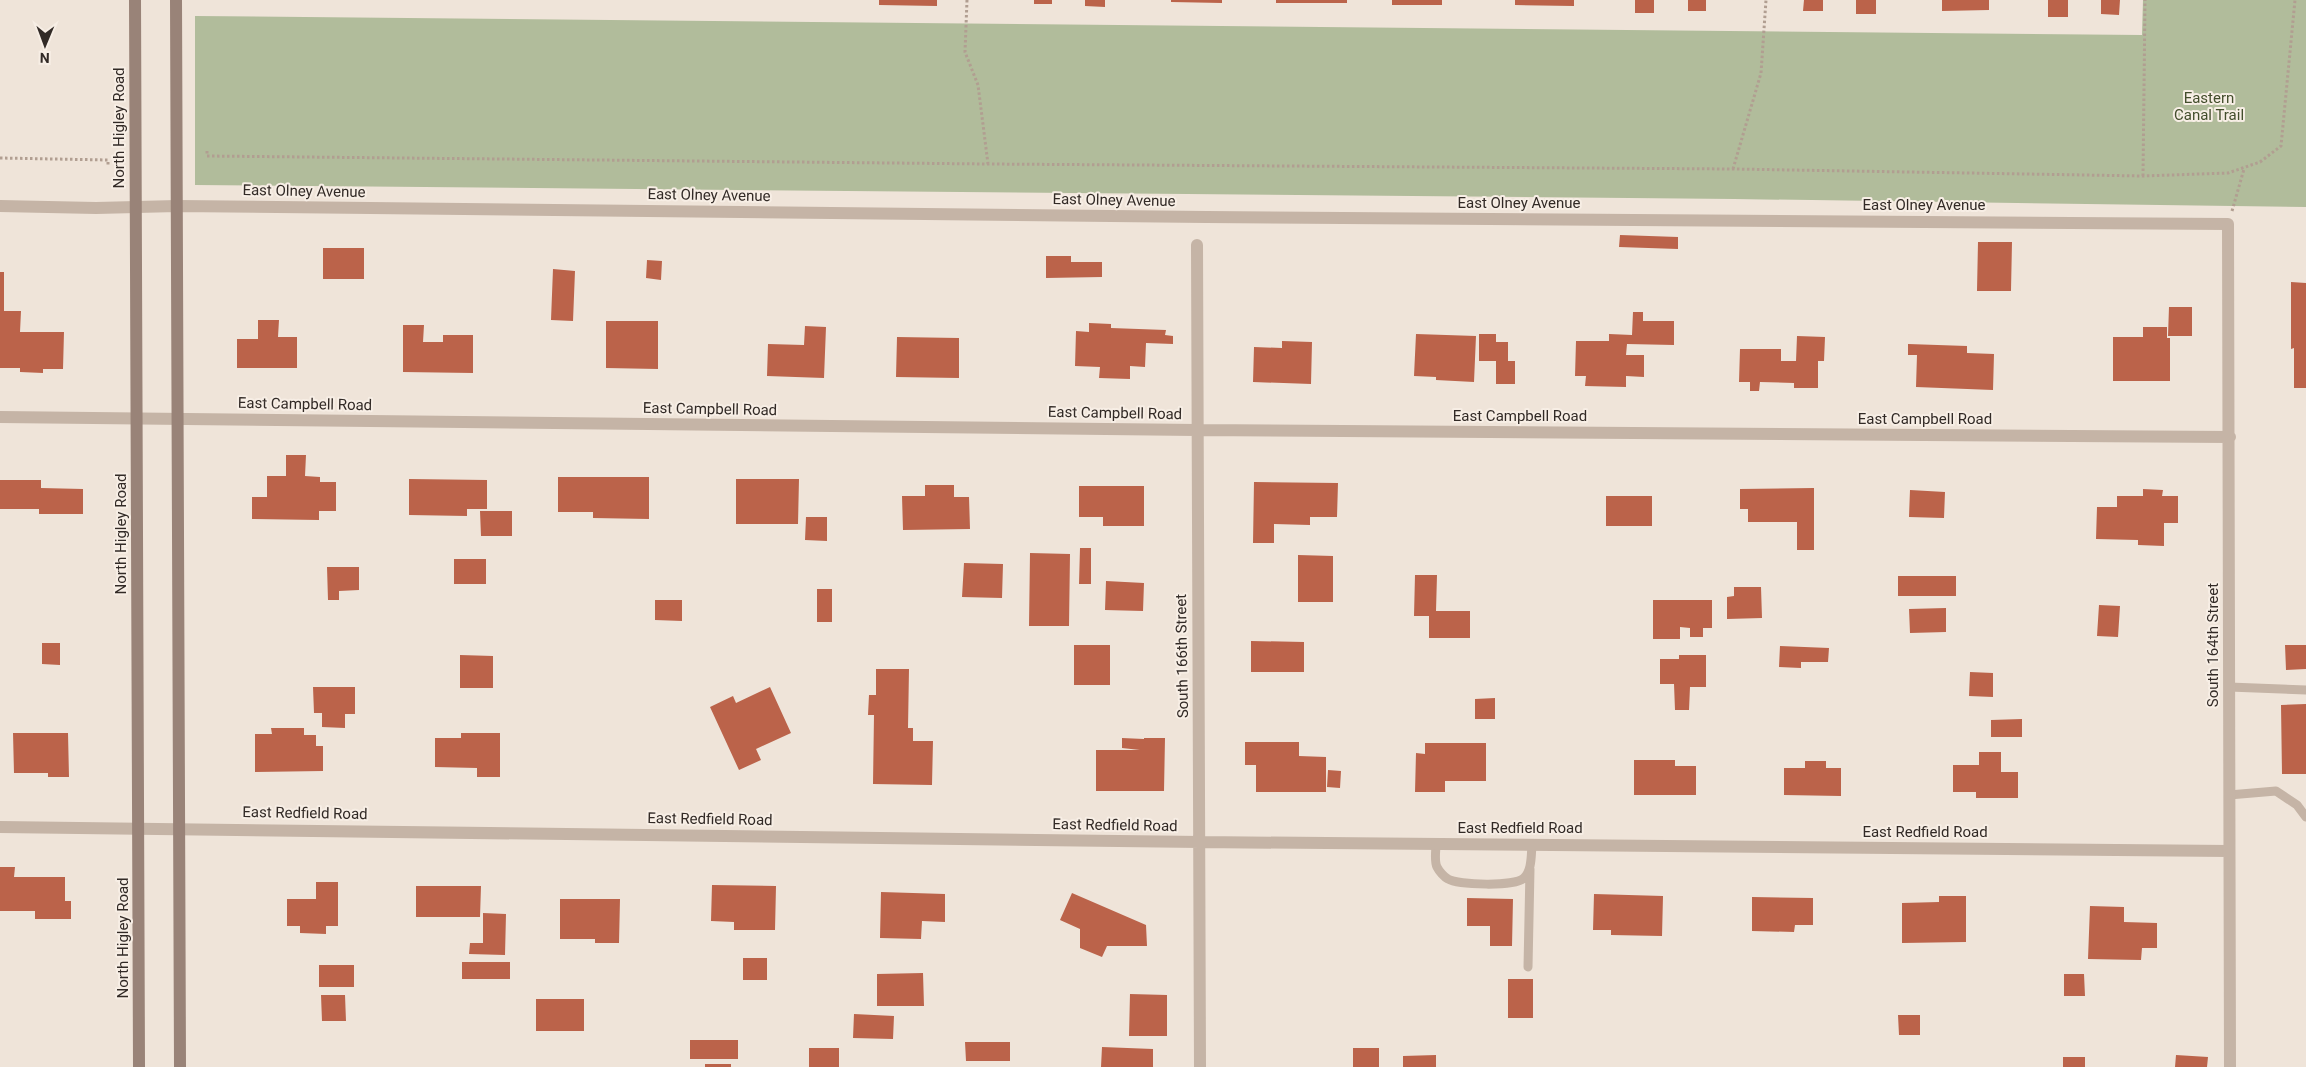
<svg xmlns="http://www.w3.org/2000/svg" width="2306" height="1067" viewBox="0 0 2306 1067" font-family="Roboto,sans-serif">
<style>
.green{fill:#b1bc9b}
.building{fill:#bb634a}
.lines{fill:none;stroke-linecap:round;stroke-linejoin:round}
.path{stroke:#b19e91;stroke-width:3;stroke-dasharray:2.5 2.5;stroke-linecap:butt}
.service{stroke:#c5b4a6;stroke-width:9}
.minor{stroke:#c5b4a6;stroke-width:12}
.secondary{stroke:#998378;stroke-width:12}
.labels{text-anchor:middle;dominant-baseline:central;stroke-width:4;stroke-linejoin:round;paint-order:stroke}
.park-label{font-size:15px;fill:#434e2c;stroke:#f7eee5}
.street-label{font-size:15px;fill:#322a26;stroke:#f7eee5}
</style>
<rect width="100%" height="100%" fill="#efe4d9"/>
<path class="green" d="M2143,0H2306V207L1734,199L195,185V16L2142,35Z"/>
<path class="building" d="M879,0H937V6L879,5Z
M1034,0H1052V4H1034Z
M1085,0H1105V7L1085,6Z
M1171,0H1222V3L1171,2Z
M1276,0H1347V3H1276Z
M1392,0H1442V5H1392Z
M1515,0H1574V6L1515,5Z
M1635,0H1654V13H1635Z
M1688,0H1706V11H1688Z
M1804,0H1823V11H1803Z
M1856,0H1876V14H1856Z
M1942,0H1989V10L1942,11Z
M2048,0H2068V17H2048Z
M2101,0H2120L2119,15L2101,14Z
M1620,235L1678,237V249L1619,247Z
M1978,242H2012L2011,291H1977Z
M323,248H364V279H323Z
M1046,256H1071V262H1102V277L1046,278Z
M647,260L662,261L661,280L646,278Z
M553,269L575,271L573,321L551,320Z
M0,272H4V311H21L20,332H64L63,369H43V373L20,372V368H0Z
M2291,282L2306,283V388H2294V348L2291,349Z
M2169,307H2192V336H2168Z
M1633,312H1643V321H1674V345L1627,344L1626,355H1644V377L1626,376V387L1585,386L1586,376H1575L1576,341H1609V334L1632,335Z
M258,320H279L278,337H297V368H237V339H258Z
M606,321H658V369L606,368Z
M1089,323L1111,324V328L1166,330L1165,335L1173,336V344L1146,343L1145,367L1130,366V379L1099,378L1100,367L1075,366L1076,331L1089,332Z
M403,325H424L423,342H443V335H473V373L403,372Z
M805,326L826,327L824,378L767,376L768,344L804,345Z
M2143,327H2167V338H2170V381H2113V337H2143Z
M1416,334L1476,336L1474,382L1436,380V377L1414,376Z
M1479,334H1496V342H1508V361H1515V384H1496V361H1479Z
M1797,336L1825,337L1824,361H1818V388H1794V383L1760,382L1759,391H1750V382H1739L1740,349H1781V361H1796Z
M897,337L959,338V378L896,377Z
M1282,341L1312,342L1311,384L1253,382L1254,347L1282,348Z
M1908,344L1967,346V353L1994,354L1993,390L1916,387L1917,355H1908Z
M286,455H306L305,476L320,477V482H336V511H319V520L252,519V497H267V476H286Z
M558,477H649V519L593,518V512H558Z
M409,479L487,480V509H467V516L409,515Z
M736,479H799L798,524H736Z
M0,480H41V488L83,489V514H39V509H0Z
M1254,482L1338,483L1337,517H1310V525L1274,524V543H1253Z
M925,485H954V497H969L970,529L903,530L902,496H925Z
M1079,486H1144V526H1103V517H1079Z
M1814,488V550H1797V522H1748V509H1740V489Z
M2143,489L2163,490L2162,496H2178V523H2164V546L2138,545V540L2096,539L2097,507H2117V496H2143Z
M1910,490L1945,492L1944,518L1909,517Z
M1606,496H1652V526H1606Z
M480,511H512V536H481Z
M806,517H827V541L805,540Z
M1080,548H1091V584H1079Z
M1030,553L1070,554L1069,626H1029Z
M1298,555L1333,556V602H1298Z
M454,559H486V584H454Z
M964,563L1003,564L1002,598L962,597Z
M327,567H359V590L339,591V600H328Z
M1415,575H1437L1436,611H1470V638H1429V616H1414Z
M1898,576H1956V596H1898Z
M1106,581L1144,583L1143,611L1105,610Z
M1734,587H1761L1762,618L1727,619V597L1734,596Z
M817,589H832V622H817Z
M655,600H682V621L655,620Z
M1653,600H1712V628H1703V637H1690V628L1680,627V639H1653Z
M2099,605L2120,606L2118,637L2097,636Z
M1946,608V632L1910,633L1909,609Z
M1251,641L1304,642V672H1251Z
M42,643H60V665L42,664Z
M1074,645H1110V685H1074Z
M2285,645H2306V669L2286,670Z
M1780,646L1829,648L1828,662H1801V668L1779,667Z
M460,655L493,656V688H460Z
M1679,655H1706V687H1690L1689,710H1675L1674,684H1660V659H1679Z
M876,669H909L908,728H913V741H933L932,785L873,784L874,715H868L869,695H876Z
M1970,672L1993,673V697L1969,696Z
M313,687H355V714H345V728L322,727V713H314Z
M770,687L791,733L756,749L761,760L739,770L710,707L733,696L736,703Z
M1495,698V719H1475V699Z
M2306,704V774H2282L2281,705Z
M2022,719V737H1991V720Z
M271,728H304V735H316V746H323V771L255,772V734H272Z
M13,733H68L69,777H48V773H14Z
M461,733H500V777H477V768L435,767V738H461Z
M1122,738L1144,739V750V738H1165L1164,791H1096V750H1140L1122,748Z
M1245,742H1299V756L1326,757V792H1256V765H1245Z
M1425,743H1486V781H1445V792H1415L1416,753L1425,754Z
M1979,752H2001V772H2018V798H1976V792H1953V765H1979Z
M1634,760H1675V766H1696V795H1634Z
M1805,761H1826V768H1841V796L1784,795V768H1805Z
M1328,770L1341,771L1340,788L1327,787Z
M0,867H15L14,877H65V901H71V919H35V911H0Z
M316,882H338V926H326V934L300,933V926H287V899H316Z
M712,885L776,886L775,930H734V922L711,921Z
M416,886H481L480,917H416Z
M881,892L945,894V922L922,921L921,939L880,938Z
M1072,893L1146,925L1147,946H1107L1102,957L1080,948V929L1060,920Z
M1594,894L1663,896L1662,936L1611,935V930H1593Z
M1939,896H1966V942L1902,943V903L1939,902Z
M1752,897L1813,898V925H1795L1794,932L1752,931Z
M1467,898L1513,899L1512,946H1490V926H1467Z
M560,899H620L619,943H595V939H560Z
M2090,906L2124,907V922L2157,923V948H2142L2141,960L2088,959Z
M483,913L506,914L505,955L469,954L470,943H483Z
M743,958H767V980H743Z
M462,962H510V979H462Z
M319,965H354V987H319Z
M923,973L924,1006H877V974Z
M2064,974H2084L2085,996H2064Z
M1508,979H1533V1018H1508Z
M1130,994L1167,995V1036H1129Z
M321,995H345L346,1021H322Z
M536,999H584V1031H536Z
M854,1014L894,1016L893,1039L853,1038Z
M1898,1015H1920V1035H1899Z
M690,1040H738V1059H690Z
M965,1042H1010V1061H966Z
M1102,1047L1153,1049V1067H1101Z
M809,1048H839V1067H809Z
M1353,1048H1379V1067H1353Z
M1436,1055V1067H1403V1056Z
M2176,1055L2208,1057L2207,1067H2175Z
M2063,1057H2085V1067H2063Z
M705,1064H731V1067H705Z"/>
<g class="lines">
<path class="path" d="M967,0L965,52L978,85L988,164
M207,151V156L988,164L1733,169L2143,176L2228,173L2260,162L2281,146L2295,0
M0,158L108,160V167
M1733,169L1761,73L1766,0
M2143,176L2145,0
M2232,211L2244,169"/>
<path class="service" d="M2229,687L2306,690
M2229,795L2276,791L2297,805L2306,817
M1436,844C1436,851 1434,861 1437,867C1439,871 1444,877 1448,879C1458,885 1515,887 1524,878C1532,870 1531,856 1532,845
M1528,967L1530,869"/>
<path class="minor" d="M0,206L96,208L177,206L1206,217L2228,224L2230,1067
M1197,245L1200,1067
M0,417L1196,430L2230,437
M0,827L1200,842L2229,851"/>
<path class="secondary" d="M135,0L139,1067
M176,0L180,1067"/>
</g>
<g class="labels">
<g class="park-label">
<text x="2209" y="98">Eastern<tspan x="2209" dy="17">Canal Trail</tspan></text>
</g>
<g class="street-label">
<text transform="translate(119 128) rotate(-90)">North Higley Road</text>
<text transform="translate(304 191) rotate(1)">East Olney Avenue</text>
<text transform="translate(709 195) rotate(1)">East Olney Avenue</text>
<text transform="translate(1114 200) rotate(1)">East Olney Avenue</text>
<text x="1519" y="203">East Olney Avenue</text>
<text x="1924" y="205">East Olney Avenue</text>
<text transform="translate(305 404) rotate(1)">East Campbell Road</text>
<text transform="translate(710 409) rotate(1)">East Campbell Road</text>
<text transform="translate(1115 413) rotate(1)">East Campbell Road</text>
<text x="1520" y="416">East Campbell Road</text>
<text x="1925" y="419">East Campbell Road</text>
<text transform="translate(121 534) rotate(-90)">North Higley Road</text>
<text transform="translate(2213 645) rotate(-90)">South 164th Street</text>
<text transform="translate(1182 656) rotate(-91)">South 166th Street</text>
<text transform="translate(305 813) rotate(1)">East Redfield Road</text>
<text transform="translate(710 819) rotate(1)">East Redfield Road</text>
<text transform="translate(1115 825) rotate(1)">East Redfield Road</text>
<text x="1520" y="828">East Redfield Road</text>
<text x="1925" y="832">East Redfield Road</text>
<text transform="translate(123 938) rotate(-90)">North Higley Road</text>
</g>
</g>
<g transform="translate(45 45) rotate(181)" stroke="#f7eee5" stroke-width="4" paint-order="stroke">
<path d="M0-4L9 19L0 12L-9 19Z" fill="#322a26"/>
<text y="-8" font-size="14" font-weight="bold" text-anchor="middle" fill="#322a26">N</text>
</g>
</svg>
